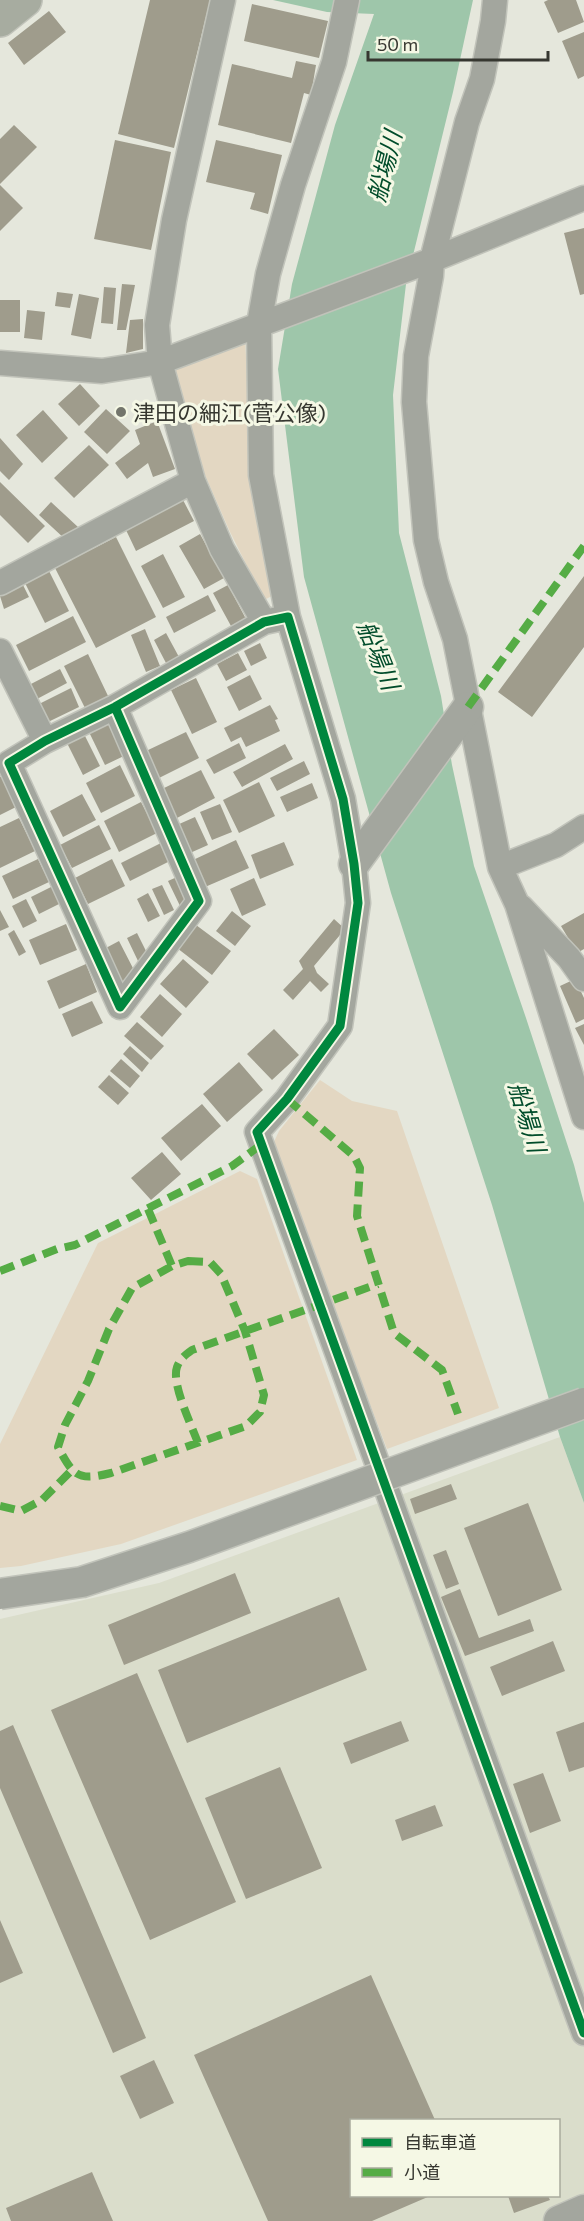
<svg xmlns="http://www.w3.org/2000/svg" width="584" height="2221" viewBox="0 0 584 2221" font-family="Commissioner,'Noto Sans JP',sans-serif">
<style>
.built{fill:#daddcb;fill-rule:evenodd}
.green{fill:#e3d7c2}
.water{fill:#9ec6aa}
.building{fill:#9f9c8c}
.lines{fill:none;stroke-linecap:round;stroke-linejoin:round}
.minor-casing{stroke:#c1c3ba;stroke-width:27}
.tertiary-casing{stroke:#c1c3ba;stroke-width:33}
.trunk-casing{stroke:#c1c3ba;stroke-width:36}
.minor{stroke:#a3a69e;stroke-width:24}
.tertiary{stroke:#a3a69e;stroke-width:30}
.trunk{stroke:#a7aca0;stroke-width:33}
.tertiary-bridge-casing{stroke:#c1c3ba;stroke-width:33;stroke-linecap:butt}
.tertiary-bridge{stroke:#a3a69e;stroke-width:30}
.quiet{stroke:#55ac45;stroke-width:8;stroke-dasharray:15 8;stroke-linecap:butt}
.cycleway-casing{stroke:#f5f8e5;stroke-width:13}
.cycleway{stroke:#00873e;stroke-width:9}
.poi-dot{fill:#73756c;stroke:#f5f8e5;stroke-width:2}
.labels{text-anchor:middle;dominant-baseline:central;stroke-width:6;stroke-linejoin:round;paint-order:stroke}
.poi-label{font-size:22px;fill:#363730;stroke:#f5f8e5;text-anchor:start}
.water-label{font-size:24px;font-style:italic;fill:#014c2a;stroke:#f5f8e5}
</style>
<rect width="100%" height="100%" fill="#e5e7dc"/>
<path class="built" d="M560,1437L584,1503V2221H0V1619L159,1583ZM352,2120H558V2196H352Z"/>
<path class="green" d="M245,339L252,469L274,595L264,600L230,532L198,459L174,370Z
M320,1080L352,1101L397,1111L499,1408L387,1449L272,1146L279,1131Z
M240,1171L257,1179L357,1460L121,1544L21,1566L0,1568V1444L98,1243Z"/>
<path class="water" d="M273,0H473L453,92L406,284L393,395L399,533L441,696L452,765L474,866L526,1018L574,1165L584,1203V1503L560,1437L492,1205L391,893L304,577L278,369L292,284L335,125L374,14L327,12Z"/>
<path class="building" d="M150,0H210L174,148L118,134Z
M548,0H576L584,22L558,33L544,2Z
M252,4L328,21L319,58L244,41Z
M49,11L66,32L24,65L8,43Z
M584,32V76L578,79L562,41Z
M296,61L316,65L311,95L304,93L291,143L218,125L232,64L292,78Z
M14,125L37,147L0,184V139Z
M115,140L171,152L151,250L94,239Z
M216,140L282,155L268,214L250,209L255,193L206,182Z
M0,185L23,208L0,231Z
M584,228V294L580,295L564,233Z
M122,284L135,285L126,330H117Z
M104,287L116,288L113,324L101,323Z
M57,292L73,294L70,308L55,306Z
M79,294L99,298L91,339L71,335Z
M0,300H20V332H0Z
M27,310L45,312L42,340L24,338Z
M143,319V349L126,353L130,320Z
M80,384L100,406L79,426L58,404Z
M106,409L130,431L107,454L84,432Z
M43,410L68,438L42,463L16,435Z
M157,421L175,469L153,477L148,463L127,479L115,463L140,444L135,430Z
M0,438L23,464L9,480L0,471Z
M89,445L109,465L74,498L54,478Z
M0,482L45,526L28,543L0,515Z
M183,500L194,521L136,551L126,530Z
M51,502L78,527L66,540L39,515Z
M200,534L224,578L204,589L179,546Z
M116,537L156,617L96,648L55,568Z
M163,554L185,597L163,608L141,566Z
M49,571L69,611L45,623L25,583Z
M584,576V647L532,717L498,692Z
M23,585L29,597L4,609L0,596Z
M228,585L246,619L231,626L213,593Z
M208,595L216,611L174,633L166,617Z
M73,616L86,642L29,671L16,645Z
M145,629L160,666L146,672L131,635Z
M166,633L179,657L166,663L154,640Z
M260,643L267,658L251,666L244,651Z
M238,653L247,670L226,681L217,664Z
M88,654L109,698L86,710L64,666Z
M60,669L67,683L37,699L29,685Z
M250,675L262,699L239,711L227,687Z
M196,678L217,722L192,734L171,690Z
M71,688L79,707L48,722L39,704Z
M270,705L278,719L275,720L280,731L246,747L241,737L231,742L224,728Z
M109,722L126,755L105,765L89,732Z
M186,732L199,758L159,778L146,751Z
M84,734L100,766L83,775L67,743Z
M239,743L246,758L214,774L206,760Z
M285,744L293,759L242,787L233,772Z
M304,761L310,774L277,791L270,778Z
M120,765L135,796L101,813L86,783Z
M201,770L215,798L177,818L162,789Z
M5,775L20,805L0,815V777Z
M259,782L275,816L239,833L223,800Z
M312,783L318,798L287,812L280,797Z
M82,794L96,820L63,837L50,811Z
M141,802L157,833L119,852L104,821Z
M220,804L232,832L212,840L200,812Z
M195,817L208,845L190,853L177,825Z
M19,818L35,851L0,868V827Z
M99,825L111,849L72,868L60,845Z
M236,840L249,868L205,887L193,860Z
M163,842L172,860L130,881L121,863Z
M284,842L294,865L260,879L251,855Z
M38,859L49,882L13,899L2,876Z
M112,859L125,886L88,904L75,878Z
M177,877L190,903L181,908L168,881Z
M254,878L266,905L242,916L230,889Z
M55,885L63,902L39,914L31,897Z
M162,885L174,910L164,915L152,889Z
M148,893L160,916L148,922L137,899Z
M26,899L37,921L23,928L12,906Z
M0,910L9,927L0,931Z
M232,911L251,926L235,946L216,931Z
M584,913V949L577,953L561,926Z
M334,919L345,929L314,966L317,973L329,984L321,992L310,981L293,1000L283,990L303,969L299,961Z
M66,924L77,950L40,965L29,940Z
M196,925L231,951L212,975L177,948Z
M14,930L26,952L19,956L8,934Z
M137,933L148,955L138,961L127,938Z
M119,941L136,974L121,982L104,949Z
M183,959L209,982L186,1008L160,984Z
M86,964L97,992L59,1009L47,981Z
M575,979L584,998V1019L576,1023L560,986Z
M160,994L182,1014L162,1037L140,1017Z
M92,1001L103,1023L72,1037L62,1014Z
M137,1022L164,1046L151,1060L124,1036Z
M584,1024V1045L575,1028Z
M274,1029L299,1055L272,1080L247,1054Z
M130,1046L149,1063L142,1072L123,1054Z
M121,1059L140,1076L130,1088L110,1071Z
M239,1062L263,1090L227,1122L203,1094Z
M109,1075L129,1093L118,1105L98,1087Z
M202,1104L221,1126L181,1161L161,1138Z
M162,1152L181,1174L151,1200L131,1178Z
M451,1484L457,1499L415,1514L410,1499Z
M528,1503L562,1590L498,1616L464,1528Z
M446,1550L459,1584L446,1589L433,1555Z
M235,1573L251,1613L124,1665L108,1625Z
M460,1589L479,1638L530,1619L534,1631L465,1656L441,1597Z
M339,1597L367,1670L187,1743L158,1670Z
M553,1641L565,1671L502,1696L490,1667Z
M137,1673L236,1902L150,1940L51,1710Z
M401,1721L409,1741L351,1764L343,1743Z
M584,1722V1767L569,1772L556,1732Z
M13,1725L146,2038L113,2053L0,1788V1731Z
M280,1767L322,1868L246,1899L205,1798Z
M543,1773L561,1821L530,1833L513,1784Z
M435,1805L443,1826L402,1841L395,1820Z
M0,1920L23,1973L0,1983Z
M371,1975L435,2120H352V2196H430L372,2221H268L194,2055Z
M154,2060L174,2103L140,2119L120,2076Z
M92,2172L113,2221H11L6,2208Z
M508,2196H548L550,2200L514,2213Z"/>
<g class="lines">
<g class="minor-casing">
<path id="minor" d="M223,0L174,220L157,325L160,362L193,481L222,549L264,622
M495,0L493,21L482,79L467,122L432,260L431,276L416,356L414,402L426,540L436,582L455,639L500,867L517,904L584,1117
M0,363L102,371L160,362L432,260L584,198
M0,583L193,481
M288,617L261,475L259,324L268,274L293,185L334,62L347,0
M0,651L45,741
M115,707L199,901L120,1007L9,763L45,741L115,707L264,622L288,617L343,799L354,864L358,903L340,1026L287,1099L257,1132L584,2033
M500,867L556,845L584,827
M521,907L569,958L584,979"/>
</g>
<g class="tertiary-casing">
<path id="tertiary" d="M354,864L468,707
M559,2221L584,2210"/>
</g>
<g class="trunk-casing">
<path id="trunk" d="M0,20L25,0"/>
</g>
<use href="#minor" class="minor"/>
<use href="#tertiary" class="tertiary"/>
<use href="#trunk" class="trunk"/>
<g class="tertiary-bridge-casing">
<path id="tertiary-bridge" d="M0,1594L82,1582L189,1547L584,1403"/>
</g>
<use href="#tertiary-bridge" class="tertiary-bridge"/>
<path class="quiet" d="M468,707L584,546
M287,1099L354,1156L360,1168L357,1216L394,1333L442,1370L458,1414
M148,1209L172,1266
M188,1261L210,1262L221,1274L245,1331L264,1395L260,1412L246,1426L111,1473C78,1481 74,1477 58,1447L65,1425L88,1381L109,1329L132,1288L172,1266Z
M0,1271L57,1249L75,1245L232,1166L262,1144
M198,1443C192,1426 171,1384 177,1367C180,1359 185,1355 192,1350L378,1284
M0,1506L21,1511L42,1500L71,1471"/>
<g class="cycleway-casing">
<path id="cycleway" d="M115,707L199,901L120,1007L9,763L45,741L115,707L264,622L288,617L343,799L354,864L358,903L340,1026L287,1099L257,1132L584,2033"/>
</g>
<use href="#cycleway" class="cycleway"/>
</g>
<circle class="poi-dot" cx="121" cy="412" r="6"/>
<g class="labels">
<g class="poi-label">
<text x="133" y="412">津田の細江(菅公像)</text>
</g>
<g class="water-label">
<text transform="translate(384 166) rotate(-76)">船場川</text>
<text transform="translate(379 655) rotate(68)">船場川</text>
<text transform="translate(528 1117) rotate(73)">船場川</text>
</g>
</g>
<rect x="350" y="2119" width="210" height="78" fill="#f5f8e5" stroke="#a9ab9d" stroke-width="1.5"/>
<rect x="362" y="2138" width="30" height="9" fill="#00873e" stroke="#a9ab9d" stroke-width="1.5"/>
<text x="404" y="2149" font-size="18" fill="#363730">自転車道</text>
<rect x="362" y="2168" width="30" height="9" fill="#55ac45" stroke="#a9ab9d" stroke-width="1.5"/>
<text x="404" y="2179" font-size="18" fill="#363730">小道</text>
<path d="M368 51v9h180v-9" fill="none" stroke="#363730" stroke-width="3"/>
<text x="377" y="51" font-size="18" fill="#363730" stroke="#f5f8e5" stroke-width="4.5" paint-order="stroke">50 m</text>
</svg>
